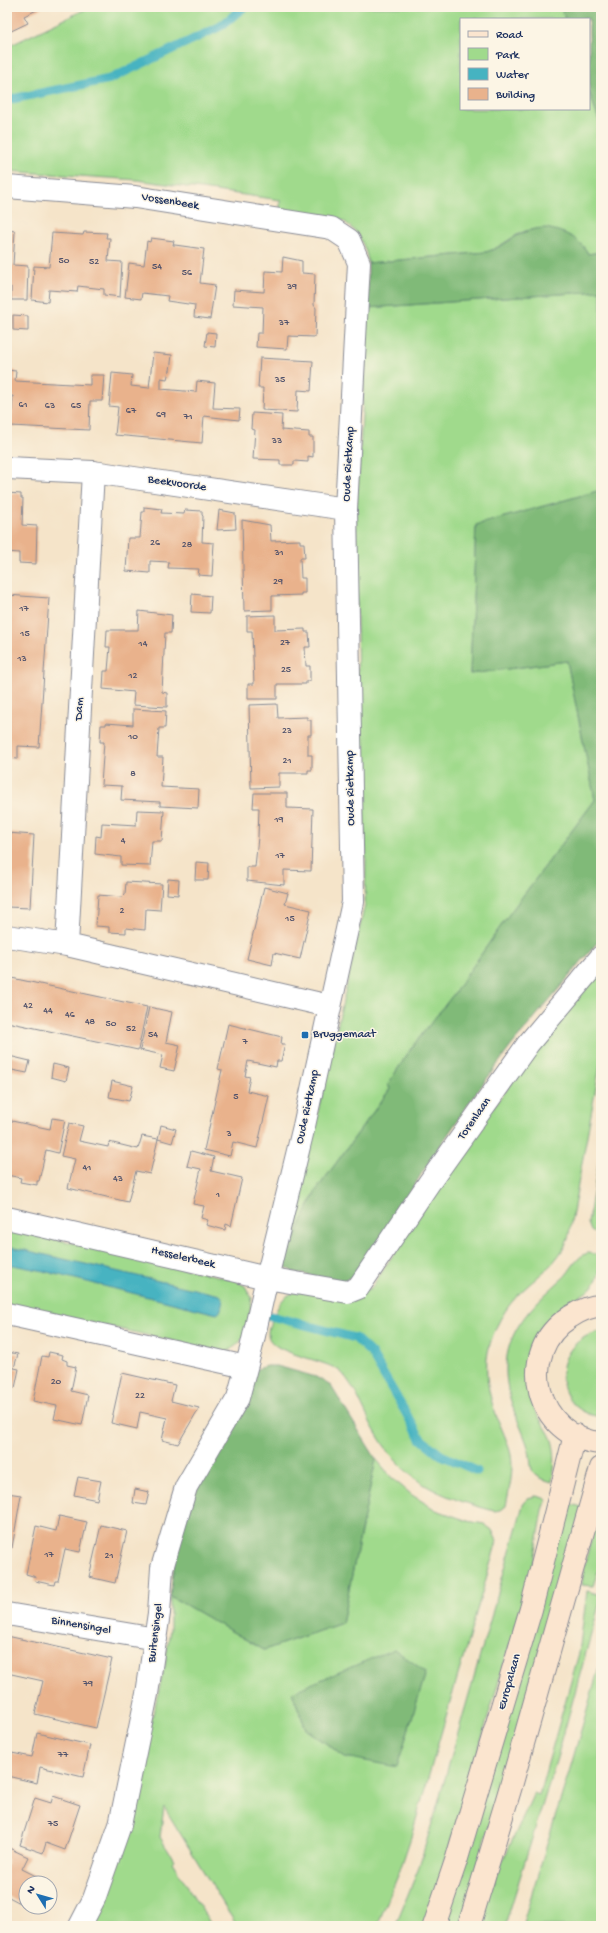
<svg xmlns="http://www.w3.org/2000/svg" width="608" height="1933" viewBox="0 0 608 1933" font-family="'Gochi Hand',sans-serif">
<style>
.green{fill:#a0da8c;stroke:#5e8475;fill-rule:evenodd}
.forest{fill:#80ba78;stroke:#4e746b}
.water{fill:#46b3c1;stroke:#307190}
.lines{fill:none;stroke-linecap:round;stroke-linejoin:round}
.stream{stroke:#46b3c1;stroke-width:9}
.building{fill:#e9b28c}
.street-casing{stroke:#888a94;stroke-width:24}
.secondary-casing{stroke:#888a94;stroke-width:24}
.street{stroke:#fff;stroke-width:22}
.secondary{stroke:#fbe5cf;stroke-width:22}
.poi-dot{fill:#1f6fb2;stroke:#fcf5e5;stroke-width:1.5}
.labels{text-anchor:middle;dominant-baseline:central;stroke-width:3;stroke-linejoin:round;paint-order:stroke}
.number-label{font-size:10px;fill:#4e506a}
.street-label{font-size:12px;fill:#1b2f5e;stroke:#fcf5e5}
.poi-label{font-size:12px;fill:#1b2f5e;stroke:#fcf5e5;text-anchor:start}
</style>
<rect width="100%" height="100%" fill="#fcf5e5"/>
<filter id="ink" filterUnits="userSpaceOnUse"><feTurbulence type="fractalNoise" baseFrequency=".025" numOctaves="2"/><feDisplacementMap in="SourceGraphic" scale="8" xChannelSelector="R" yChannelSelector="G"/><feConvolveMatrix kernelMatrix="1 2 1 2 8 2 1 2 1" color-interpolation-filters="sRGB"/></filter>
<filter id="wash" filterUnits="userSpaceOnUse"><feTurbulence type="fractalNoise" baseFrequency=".012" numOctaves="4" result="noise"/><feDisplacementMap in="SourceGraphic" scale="16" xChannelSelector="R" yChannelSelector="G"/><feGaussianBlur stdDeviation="0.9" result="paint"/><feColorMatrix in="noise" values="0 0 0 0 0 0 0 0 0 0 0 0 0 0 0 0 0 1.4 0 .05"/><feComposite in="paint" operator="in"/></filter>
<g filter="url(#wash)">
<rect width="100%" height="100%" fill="#f5e4c9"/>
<path class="green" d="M90,7H561L565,19H461V109H589V91L601,127V252L588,254L586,250C561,237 543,219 515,236C505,242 497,249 486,252L368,263C367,246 354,225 338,218C326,214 294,212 280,210V200L137,180L7,171V47Z
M601,291V490L476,525L470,674L567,661L595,800L510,913L453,995L412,1047L388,1084L390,1089L315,1192L284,1262L365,904L366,854L358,709L356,523L368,308Z
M601,968V1060L568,1239C559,1262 539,1275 522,1291C505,1307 493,1329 488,1352C484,1372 489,1396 496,1415C501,1428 508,1441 511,1455C514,1472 509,1489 506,1506L501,1510L494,1511C435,1495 403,1482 372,1426C363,1409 355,1387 342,1373C327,1358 267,1355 268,1333C268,1328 272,1321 274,1316C279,1304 282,1297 295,1292L370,1290L372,1287L476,1129Z
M601,1148V1237L591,1231L588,1223Z
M7,1228L235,1280L245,1286L252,1298C248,1321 250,1344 223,1352L7,1304Z
M588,1253L601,1255C601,1297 578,1292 553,1314C542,1324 533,1338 529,1352C523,1374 527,1400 540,1419C544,1426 549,1432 552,1440C556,1454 555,1467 552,1482C523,1474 535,1466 527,1444C522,1429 514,1414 510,1398C495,1341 524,1313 563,1278C571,1271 576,1256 588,1253Z
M601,1331V1417C549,1410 549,1342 601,1331Z
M376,1459L392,1478L412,1495L436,1510L468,1521L484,1524L492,1530L497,1541L411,1837L399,1873L377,1926H237L164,1807L160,1837L174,1860L172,1862L212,1926H92L152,1718L165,1665L170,1629V1596L264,1650L342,1623ZM426,1672L397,1766L345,1757L306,1729L292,1692Z
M536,1496L547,1499L543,1510L533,1567L431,1908L423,1926H395L418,1870L440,1796L523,1505L528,1498Z
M566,1503L582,1507L460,1926H444Z
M599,1512H601V1572L598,1571L593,1586L582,1585L584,1566Z
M587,1591L601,1595V1598L557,1758L505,1926H477L495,1878L534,1793L539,1795L579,1653Z
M601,1660V1926H522L572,1762Z"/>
<path class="forest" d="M561,7H601V127L589,91V19H565Z
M545,228C562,231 580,237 588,254L601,252V291L368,308V263L486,252C510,245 516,229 545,228Z
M601,490V938L511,1046L474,1096L423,1171L369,1262L354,1277L339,1281L293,1272L287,1268L284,1262L315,1192L390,1089L388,1084L412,1047L453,995L510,913L595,800L567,661L470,674L476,525Z
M266,1366H277L316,1377L331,1386L376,1459L342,1623L264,1650L170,1596L177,1541L197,1489L235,1428L243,1411L252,1388L255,1370Z
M394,1649L426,1672L397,1767L345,1757L306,1729L292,1692Z"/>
<path class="water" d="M7,1246L220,1295L223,1299C222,1304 222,1312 217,1314L39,1270L7,1264Z"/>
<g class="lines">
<path class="stream" d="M7,100L110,79L221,26L244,7
M267,1315L355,1338L371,1353L421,1439L441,1455L477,1471"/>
</g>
<g id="blocks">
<path class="building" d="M7,7H43L24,16L28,23L7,33Z
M7,230L15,231L13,265L28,266L27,300H11V287H7Z
M84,232L107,233L106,238H110L108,261L122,262L120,297L104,295V289L78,286L77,292L49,290L48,302L32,300L34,266L49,267L52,233L83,235Z
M151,238L174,241L173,245H175L204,249L200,283L215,285L210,319L194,317L195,305L167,301L168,296L142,293L141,299L125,297L129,263L144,265L147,241L150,242Z
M283,257L302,261V273L315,274L314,305L316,308L315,337L288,336L287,349L256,347L257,333H262L263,307L233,305L234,290L264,292L265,271L282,272Z
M13,315L28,316V331L13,330Z
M207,332L216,333L215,347L205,346Z
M153,353L172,355L170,371H169L167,379L161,378V389L196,392L197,381L215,383L213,408L240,409L239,420L204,416L202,443L115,435L118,407L109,406L112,373L132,375L131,386L149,388Z
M260,358L313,361L311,391L298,390L297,412L262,410L263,388H258Z
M7,370L16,371L15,381L90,385V375H104L102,401H90L89,430L11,426L13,396H7Z
M252,413L282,415L281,430L309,432V437H313V457L308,456V462L294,461V465H280V460L253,459L255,430L251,429Z
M7,493L21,494V498H23L22,525L37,526L36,564L19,563V553L7,552Z
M144,507L162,509L161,513L184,514L185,510L202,511V515L203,516L202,542L214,543L212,576L198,575L199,569L168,568L169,562L150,561V573L126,571L128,538H140L142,512H144Z
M219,510L235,513L236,529L217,530Z
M242,520L270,525L271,541L300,540V543H304L305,558H300L301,578H305V593H301V595L272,596V610L244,611Z
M192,594L211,596L210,613L191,612Z
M7,595L49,598L39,747L18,746V759L7,758Z
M139,611L172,615L171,633H165L162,692L167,693V707L133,705L134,692L103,689L104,671H108L110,647H106L107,630H138Z
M275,615V630L305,629V632H309L310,647H305L306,666H310V681H306V684H277V699H248V684H254L252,631H247V616Z
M277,704L278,718L307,717V720H311V735H308V755H312V770H308V773H279V787L251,788L249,705Z
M133,709L166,711L165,728H159L157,757H163L161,787L199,789L198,808L160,806V802L121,800L122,786L101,785L104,742H100L101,725H106V723L133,725Z
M254,793H287V808L313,809L311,871L284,870V885L247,881V867H255L258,837L259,808H253Z
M137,810L164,811L162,841H152L150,866L121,865V857L95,854L96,836L101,837L102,823L136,825Z
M7,833L34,835L30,908L7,907Z
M196,862L209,863L208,880H195Z
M168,879L179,880L178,895L167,894Z
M126,882L162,884L160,910L146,909L145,930L126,928V933L109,932V927L96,926L98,895L122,897L125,894Z
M264,887L288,893L285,904L311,910L300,959L274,953L272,965L247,959Z
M7,977L147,1007L138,1050L7,1022Z
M149,1007L172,1012L166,1042L180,1045L174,1071L160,1068L163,1055L140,1050Z
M228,1024L282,1037L281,1044H285L281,1061H277L276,1067L248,1061L245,1076L250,1077L247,1091L269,1096L257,1148L233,1142L230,1156L204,1150L222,1070L218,1069Z
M7,1052L10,1053L9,1056L30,1061L27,1073L7,1069Z
M53,1064L69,1068L66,1081L51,1077Z
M112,1081L133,1086L129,1101L109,1097Z
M52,1118L65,1120L58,1153L46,1150L39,1181H37V1185L20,1182L21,1178L7,1175V1120L50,1129Z
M69,1123L83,1126L79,1141L108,1147L109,1142L138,1149L142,1136L158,1139L150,1174L136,1171L128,1202L68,1188L75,1159L61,1156Z
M161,1125L176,1129L172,1143L158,1139Z
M191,1151L214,1157L211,1171L242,1178L231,1226L226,1224L225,1230L206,1225L208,1220L201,1218L204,1206L193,1204L201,1169L187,1166Z
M7,1352L18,1354L14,1368L19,1369L15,1388L11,1387L9,1393L7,1392Z
M49,1352L63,1355L62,1359L67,1361V1365L76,1367L71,1391L88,1395L82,1425L54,1419L57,1406L33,1401L42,1356L48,1357Z
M122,1373L175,1385L171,1401L199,1408L178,1444L162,1440L167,1418L140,1412L137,1429L111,1423Z
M78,1477L101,1481L97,1500L74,1495Z
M135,1489L149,1492L146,1505L133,1503Z
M7,1493L21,1495L12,1548L7,1547Z
M59,1516L87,1522L80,1552L65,1549L58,1581H55L54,1585L35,1581L36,1577L26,1574L36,1526L56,1531Z
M101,1525L127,1531L115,1583L89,1577Z
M7,1636L112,1659L96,1728L35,1714L43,1681L7,1673Z
M37,1733L90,1745L83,1777L40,1767L37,1783L7,1776L12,1753L32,1757Z
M53,1796L80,1805L65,1850L46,1843L43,1853L20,1845L35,1798L51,1803Z
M7,1847L28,1857L22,1869L46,1881L45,1883H26V1906L7,1896Z
M7,1920L15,1926H7Z"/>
</g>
</g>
<g filter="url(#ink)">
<use href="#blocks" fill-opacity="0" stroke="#888a94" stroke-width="1"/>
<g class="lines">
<g class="street-casing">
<path id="street" d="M7,187L135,197L331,228L349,240L359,263L346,509L353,902L304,1126L267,1278L251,1349L238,1398L186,1487L162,1568L159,1613L147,1694L120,1825L94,1899L80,1926
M7,468L93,472L346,509
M7,936L67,945L329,1006
M67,945L93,472
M7,1218L267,1278L348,1292L358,1288L429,1183L528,1044L601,957
M7,1314L246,1367
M7,1614L156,1639"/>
</g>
<g class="secondary-casing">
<path id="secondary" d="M601,1306C590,1306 579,1311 570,1317C514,1352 536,1438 601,1443
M434,1926L457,1858L531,1609L575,1435
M469,1926L511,1786L601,1468"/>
</g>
<use href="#street" class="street"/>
<use href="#secondary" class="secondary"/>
</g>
</g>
<rect class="poi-dot" x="301" y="1031" width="8" height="8" rx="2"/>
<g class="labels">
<g class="number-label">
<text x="64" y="261">50</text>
<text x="94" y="262">52</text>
<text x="157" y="267">54</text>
<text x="187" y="273">56</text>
<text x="292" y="287">39</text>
<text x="284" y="323">37</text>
<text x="280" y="380">35</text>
<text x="23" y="405">61</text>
<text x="50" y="406">63</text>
<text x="76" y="406">65</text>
<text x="131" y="411">67</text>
<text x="161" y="415">69</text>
<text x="188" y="417">71</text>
<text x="277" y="441">33</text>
<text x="155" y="543">26</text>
<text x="187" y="545">28</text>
<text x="279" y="553">31</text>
<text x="278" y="582">29</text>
<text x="24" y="609">17</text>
<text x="25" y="634">15</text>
<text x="285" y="643">27</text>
<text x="143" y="644">14</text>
<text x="22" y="659">13</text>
<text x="286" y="670">25</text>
<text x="133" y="676">12</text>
<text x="287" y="731">23</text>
<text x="133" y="737">10</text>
<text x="287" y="761">21</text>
<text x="133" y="774">8</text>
<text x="279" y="820">19</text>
<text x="123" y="841">4</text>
<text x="280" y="856">17</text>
<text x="122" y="911">2</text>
<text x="290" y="919">15</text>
<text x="28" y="1006">42</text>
<text x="48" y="1011">44</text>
<text x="70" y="1015">46</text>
<text x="90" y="1022">48</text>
<text x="111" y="1024">50</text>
<text x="131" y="1029">52</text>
<text x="153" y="1035">54</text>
<text x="245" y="1042">7</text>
<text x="236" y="1097">5</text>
<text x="229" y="1134">3</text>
<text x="87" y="1168">41</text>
<text x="118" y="1179">43</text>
<text x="218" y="1195">1</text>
<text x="56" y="1382">20</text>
<text x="140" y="1396">22</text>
<text x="49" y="1555">17</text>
<text x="109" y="1556">21</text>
<text x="88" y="1684">79</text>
<text x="63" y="1755">77</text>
<text x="53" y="1824">75</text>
</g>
<g class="street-label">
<text transform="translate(170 202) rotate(9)">Vossenbeek</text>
<text transform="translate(349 464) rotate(-87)">Oude Rietkamp</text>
<text transform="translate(177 484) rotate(8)">Beekvoorde</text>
<text transform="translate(80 709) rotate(-87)">Dam</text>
<text transform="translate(351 788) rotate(-91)">Oude Rietkamp</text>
<text transform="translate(308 1107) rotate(-78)">Oude Rietkamp</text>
<text transform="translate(475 1119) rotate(-55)">Torenlaan</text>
<text transform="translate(183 1258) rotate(13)">Hesselerbeek</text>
<text transform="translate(81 1626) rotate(10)">Binnensingel</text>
<text transform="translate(156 1633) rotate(-83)">Buitensingel</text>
<text transform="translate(510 1682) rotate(-74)">Europalaan</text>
</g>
<g class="poi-label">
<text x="313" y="1035">Bruggemaat</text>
</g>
</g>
<rect width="608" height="1933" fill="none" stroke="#fcf5e5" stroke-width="24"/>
<rect x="460" y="18" width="130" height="92" fill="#fcf5e5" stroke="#a2a6af"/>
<rect x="468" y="31" width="20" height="6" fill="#fbe5cf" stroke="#a2a6af"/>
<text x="496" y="38" font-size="12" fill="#1b2f5e">Road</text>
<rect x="468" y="48" width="20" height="12" fill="#a0da8c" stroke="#a2a6af"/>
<text x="496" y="58" font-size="12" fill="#1b2f5e">Park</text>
<rect x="468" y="68" width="20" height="12" fill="#46b3c1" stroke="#a2a6af"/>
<text x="496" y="78" font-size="12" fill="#1b2f5e">Water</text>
<rect x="468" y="88" width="20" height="12" fill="#e9b28c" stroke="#a2a6af"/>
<text x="496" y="98" font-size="12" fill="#1b2f5e">Building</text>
<g transform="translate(38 1895) rotate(307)"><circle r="19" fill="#fcf5e5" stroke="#a2a6af"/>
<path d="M0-3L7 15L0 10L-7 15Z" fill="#1f6fb2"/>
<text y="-6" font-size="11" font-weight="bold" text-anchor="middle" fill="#1b2f5e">N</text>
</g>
</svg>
